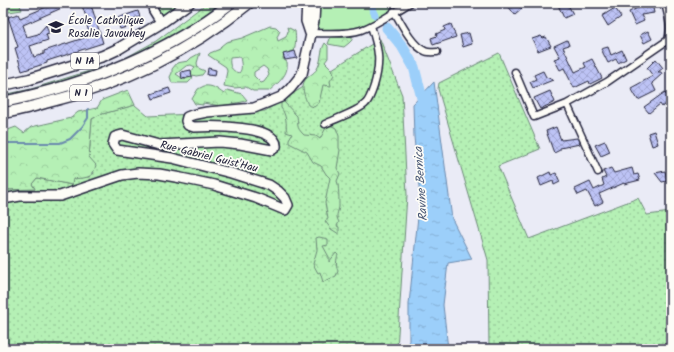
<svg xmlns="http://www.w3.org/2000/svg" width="674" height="352" viewBox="0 0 674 352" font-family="Kalam,sans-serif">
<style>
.grass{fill:url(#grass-dots);stroke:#6c8978}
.forest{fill:url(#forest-crowns);stroke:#6c8978;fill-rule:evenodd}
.park{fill:#b5f0b5;stroke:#6c8978}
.water{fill:url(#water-ripples);stroke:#6b8aae}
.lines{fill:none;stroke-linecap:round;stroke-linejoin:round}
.stream{stroke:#6b8aae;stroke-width:2}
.canal{stroke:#9ccffa;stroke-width:7}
.river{stroke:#9ccffa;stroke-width:11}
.building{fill:url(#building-cross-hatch);stroke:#22223b}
.minor-casing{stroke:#22223b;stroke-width:9}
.tertiary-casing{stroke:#22223b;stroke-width:11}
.secondary-casing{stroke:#22223b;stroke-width:12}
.primary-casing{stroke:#22223b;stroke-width:13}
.trunk-casing{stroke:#22223b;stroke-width:13}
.minor{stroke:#fdfcf7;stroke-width:6}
.tertiary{stroke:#fdfcf7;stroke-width:8}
.secondary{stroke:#fdfcf7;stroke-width:9}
.primary{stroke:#fdfcf7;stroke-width:10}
.trunk{stroke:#fdfcf7;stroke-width:10}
.labels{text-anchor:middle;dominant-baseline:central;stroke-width:3.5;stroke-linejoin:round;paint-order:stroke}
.shield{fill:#fdfcf7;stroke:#646373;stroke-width:1}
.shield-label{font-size:10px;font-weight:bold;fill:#22223b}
.poi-label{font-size:11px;fill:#22223b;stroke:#fdfcf7;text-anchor:start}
.street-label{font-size:11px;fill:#22223b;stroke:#fdfcf7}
.water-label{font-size:12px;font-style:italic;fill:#475674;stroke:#fdfcf7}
</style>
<defs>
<pattern id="grass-dots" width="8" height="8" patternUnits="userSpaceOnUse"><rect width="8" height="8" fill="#b5f0b5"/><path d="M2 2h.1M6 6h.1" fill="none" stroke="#9bce9d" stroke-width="1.8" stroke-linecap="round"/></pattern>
<pattern id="forest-crowns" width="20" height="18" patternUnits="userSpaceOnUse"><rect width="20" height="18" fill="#b5f0b5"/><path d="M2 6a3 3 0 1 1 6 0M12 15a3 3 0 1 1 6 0" fill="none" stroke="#9bce9d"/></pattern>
<pattern id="water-ripples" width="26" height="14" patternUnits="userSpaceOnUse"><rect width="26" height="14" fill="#9ccffa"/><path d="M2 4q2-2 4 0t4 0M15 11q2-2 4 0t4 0" fill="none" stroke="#86b1d7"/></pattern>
<pattern id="building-cross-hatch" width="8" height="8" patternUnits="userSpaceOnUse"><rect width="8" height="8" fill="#bdc3f5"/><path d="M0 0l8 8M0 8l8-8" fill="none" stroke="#a2a7d3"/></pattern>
</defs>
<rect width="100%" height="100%" fill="#eaebf6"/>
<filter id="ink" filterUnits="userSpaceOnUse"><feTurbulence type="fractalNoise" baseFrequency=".025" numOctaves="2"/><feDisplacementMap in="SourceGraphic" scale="8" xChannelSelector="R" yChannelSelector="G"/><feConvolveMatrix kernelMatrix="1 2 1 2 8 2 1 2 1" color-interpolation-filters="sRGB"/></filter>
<g filter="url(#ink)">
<path class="grass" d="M166,3H189L159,21V6Z
M207,3H231L152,53L3,102V95L31,89L118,62L156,41Z
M380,39L402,95L407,195L397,349H3V190L35,189L32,184L37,178L72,185L73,179L89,177L94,173L89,157L92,119L98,115L135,105L148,116L265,111Z
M499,53L540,149L498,166L529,239L638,198L647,215L671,212V349H489L488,260L438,89L439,83Z"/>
<path class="forest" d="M3,3H23H19L22,10L9,12L3,9Z
M270,26L276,27L280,31L277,37L278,41L286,37L288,31L287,27L295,31C296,38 296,47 293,54L283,57L284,60L287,62C289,75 278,83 269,91H253L246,87L234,88L224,86L227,71L226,67L208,55L210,53L220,49L221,46L226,42L242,38ZM240,57C241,63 243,69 239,73C231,71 229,65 230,58ZM263,66L267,69L269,75L264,82L261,83L254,76V72Z
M352,35V40L349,43L344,47L328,44L331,36Z
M325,43L328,46V58L325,62L332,69L334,75L330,81L331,86L323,85L319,103L314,107L308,105C305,97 299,85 307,78C311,74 315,73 318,67C322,59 320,51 325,43Z
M200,53L197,63L198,68L205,71L202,75L196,76L193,75L192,79L188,83H172L170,77L172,73V69L177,63L188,61L191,58ZM191,65L195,67L185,80L176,74L186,66Z
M204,86C213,85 217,89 224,94L227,90L242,94L247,100L242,102L221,106L203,103V105L195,104L192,99L198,89Z
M128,90L135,105L99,115L92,119L89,157L96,165C92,180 86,177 73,179L72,185L37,178L32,184L35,189L3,190V130L5,131L16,127L24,133L31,127L71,118L78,112L97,108L102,100Z
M283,101L297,116C299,126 295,126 304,135L316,136L320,139L328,124L336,128L339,136V148L340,150L337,168L340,174L337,181C339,185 339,202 339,207C338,213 335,216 339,222L337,226L339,227V234L331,229L325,221L328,219L325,203L330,178L326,174L321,166L313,162L307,152L289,143V139L292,134L286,132C287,124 286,114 281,108V103Z
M319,237L328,239V245L323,246L329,257V262L336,253L338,255C336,259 336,267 338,271L336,276L323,282L320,272L318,273L313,264L317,250L316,238Z"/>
<path class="park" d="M311,3H410L361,30L311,32Z"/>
<path class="water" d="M434,82L452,219L472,259L448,263L443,305L448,349H409V304L420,197L414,137L413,104Z"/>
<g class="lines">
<path class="stream" d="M3,143H60L70,139L82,127L88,118V109"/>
<path class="canal" d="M374,3L372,9L375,15"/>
<path class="river" d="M387,28L402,46L414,67L425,110"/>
</g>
<path class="building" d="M56,3H63L64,7L23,25L27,37L38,34L46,25L49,33L46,34L48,40L30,46L34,57L44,54V51L90,36L86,22H88L81,3H89L91,8H92L103,43L47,61V63L22,71L15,48L18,47L8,17L18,14L20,18Z
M513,3L516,7L519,5L522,9L515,15L508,6Z
M557,3H567L573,14L564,18Z
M640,3H652L654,13L641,15L644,21L635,25L629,12L640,7Z
M615,8L621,17L608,26L602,16Z
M138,11L140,17L125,21L127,27L120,29L117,18Z
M451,24L456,37L433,45L431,38L437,36L436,34L445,30L444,27Z
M648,31L652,39L644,43L640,35Z
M469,33L472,44L463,47L460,35Z
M541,36L543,38L546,37L551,46L538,51L532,39Z
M567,40L569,45L563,47L575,72L586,67L584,63L592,59L602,78L590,84L589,81L574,88L564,68L560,70L554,59L560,57L554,46Z
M608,47L611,55L622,50L626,59L618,63L616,59L608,63L601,49Z
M295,51L297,58L285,60L283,54Z
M656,59L663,68L658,72H661L662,74L652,83L656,91L638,100L631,88L653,76L647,68Z
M208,68L216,70L215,76L207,75Z
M191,70L192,77L182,79L181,72Z
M543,71L546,77L553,80L533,88L530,82L536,79L534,75Z
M169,88L171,93L153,99L151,94Z
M550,91L555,102L540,109L534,98Z
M665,92L671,101L662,107L660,104L649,113L644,107Z
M556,127L561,140L577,138L580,144L560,148V150L554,153L546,131Z
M654,131L658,144L652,146L648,133Z
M605,141L610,152L601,156L595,145Z
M611,168L614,173L632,168L634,175L638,174L640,180L624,184V183L599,194L603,202L595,206L587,191L578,195L575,189L590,182L594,190L604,185L602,179L606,177L603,171Z
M665,171L667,181L662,182L655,173Z
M550,172L551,175L556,173L560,182L554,185L553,181L541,186L538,178Z"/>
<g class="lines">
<g class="minor-casing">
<path id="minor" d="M394,11C401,23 412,46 425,51C428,53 433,52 437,52
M311,33C326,33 347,35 361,30C378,24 394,12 410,3
M515,72L534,117L567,104L607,82L668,40C672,27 668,16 665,3
M567,104L598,172
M325,124C335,119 359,111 366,103C370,99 372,92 374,86C381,62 379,50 371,26"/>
</g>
<g class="tertiary-casing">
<path id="tertiary" d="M153,3V10L161,23"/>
</g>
<g class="secondary-casing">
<path id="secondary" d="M307,3L306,21L310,33
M3,199L20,196H60L122,175L138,173L159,174L181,178L214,185L256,198L285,210L288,205L285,198L278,191L269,185L231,173L172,158L117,150L113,144L115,137L122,135L159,145L220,142L240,144L272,150L276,147C279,125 209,126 194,127L188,125L186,121L187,117L192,115L207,112L254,108L281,97L290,89L302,74L314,21L315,3"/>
</g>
<g class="primary-casing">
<path id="primary" d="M3,85L30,79L103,56L118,49L161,23L189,3"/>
</g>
<g class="trunk-casing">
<path id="trunk" d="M3,102C85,85 164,55 231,3
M3,113C17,111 31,107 45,103C119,85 190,51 249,3"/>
</g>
<use href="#minor" class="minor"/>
<use href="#tertiary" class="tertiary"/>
<use href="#secondary" class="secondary"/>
<use href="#primary" class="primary"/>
<use href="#trunk" class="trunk"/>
</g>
</g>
<defs>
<g id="school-bare" transform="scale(1.2)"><path d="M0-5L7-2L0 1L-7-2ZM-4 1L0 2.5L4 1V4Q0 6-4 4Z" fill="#22223b" stroke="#fdfcf7" stroke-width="2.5" paint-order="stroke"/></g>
</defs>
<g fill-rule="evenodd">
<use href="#school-bare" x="56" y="27"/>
</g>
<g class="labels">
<g class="shield">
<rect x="71" y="53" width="28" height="16" rx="3"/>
<rect x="70" y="85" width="22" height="16" rx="3"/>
</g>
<g class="shield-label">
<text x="85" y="61">N 1A</text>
<text x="81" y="93">N 1</text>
</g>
<g class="poi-label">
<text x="68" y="21">École Catholique<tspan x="68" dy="13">Rosalie Javouhey</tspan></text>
</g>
<g class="street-label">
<text transform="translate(209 157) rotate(14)">Rue Gabriel Guist'Hau</text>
</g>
<g class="water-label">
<text transform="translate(421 184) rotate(-94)">Ravine Bernica</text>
</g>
</g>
<rect width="674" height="352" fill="none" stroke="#fdfcf7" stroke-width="16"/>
<rect x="8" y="8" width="658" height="336" fill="none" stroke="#22223b" stroke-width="1.5" filter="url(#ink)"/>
</svg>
